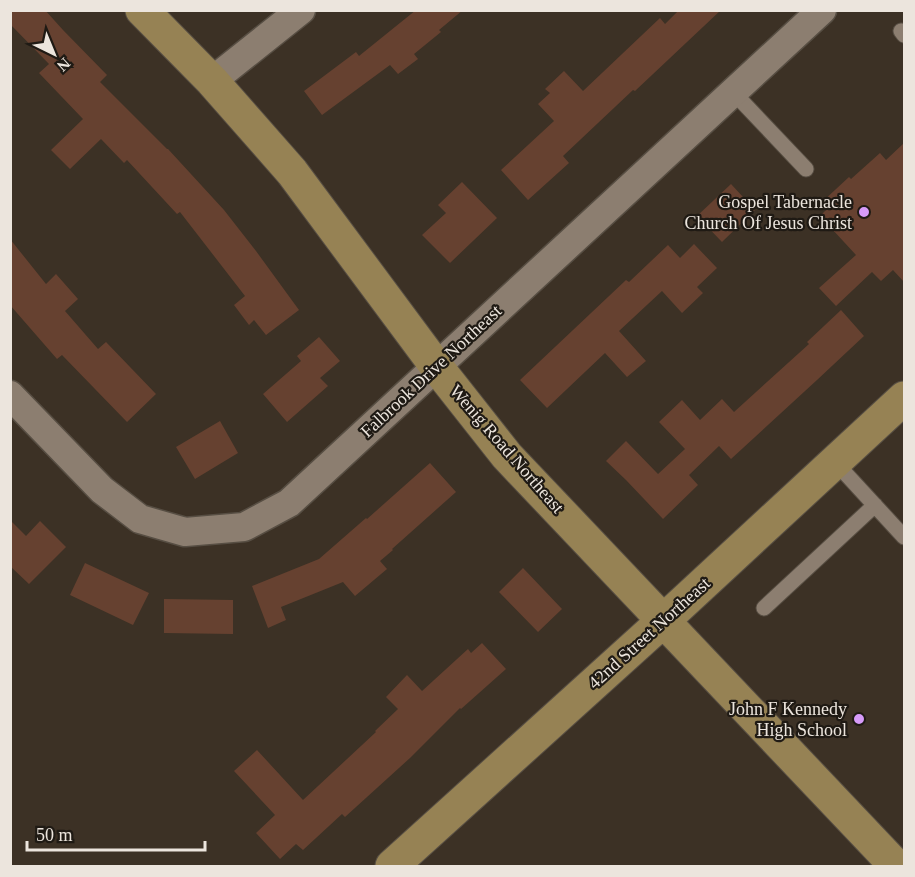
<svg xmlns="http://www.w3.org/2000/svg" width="915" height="877" viewBox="0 0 915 877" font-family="'Times New Roman',serif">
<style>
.building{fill:#664130}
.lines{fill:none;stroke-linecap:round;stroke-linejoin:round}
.lane-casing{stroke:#574e43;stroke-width:17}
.street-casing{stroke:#574e43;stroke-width:31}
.secondary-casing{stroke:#574e43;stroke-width:35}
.lane{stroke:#8c7e70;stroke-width:15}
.street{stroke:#8c7e70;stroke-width:28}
.secondary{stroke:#968254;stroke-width:33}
.poi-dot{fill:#d79bf9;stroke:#1f1a14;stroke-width:2}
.labels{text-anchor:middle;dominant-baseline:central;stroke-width:4.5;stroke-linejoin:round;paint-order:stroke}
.poi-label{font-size:18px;fill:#ece5dd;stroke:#1f1a14;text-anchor:end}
.street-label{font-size:18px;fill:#ece5dd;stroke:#1f1a14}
</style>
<rect width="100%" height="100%" fill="#3c3125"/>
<path class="building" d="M10,10H45L63,30L107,75L100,82L167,149H168L224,210L256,251L299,310L266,335L254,320L249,325L234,305L245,296L180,212L177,214L127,160L124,163L101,139L70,169L51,150L83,119L39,73L49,64L10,24Z
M416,10H463L439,30L441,32L414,54L418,59L398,74L390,65L322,115L304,91L356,52L359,56Z
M679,10H721L635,91L633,90L563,156L569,163L528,200L501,170L554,121L538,104L550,93L545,89L564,71L583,91L660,18L665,24Z
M904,143V282L893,270L881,281L872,272L836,306L819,288L856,255L820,216L828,208L822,202L849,177L851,179L880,153L886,160Z
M462,182L497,218L450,263L422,235L446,213L438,205Z
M731,184L755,210L722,242L697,216Z
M10,239L46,284L56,274L78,299L65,311L98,349L106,342L156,394L127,422L62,355L57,359L10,305Z
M694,244L717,268L697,287L703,293L682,313L662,291L619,331L646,361L627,377L605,353L547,408L520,380L626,280L629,282L668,245L680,258Z
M841,310L864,336L817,380L731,459L719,446L689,475L698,485L663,519L626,480L606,461L626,441L658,474L685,449L659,422L682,400L700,420L722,399L734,412L809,344L807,342Z
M319,337L340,361L320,378L328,386L287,422L263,394L301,361L297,356Z
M220,421L238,453L195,479L176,447Z
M430,463L456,492L392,549L393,550L380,561L387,569L355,596L343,582L281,607L286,620L268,628L252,586L319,559L366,518L367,519Z
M10,520L26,536L40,521L66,547L29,584L10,566Z
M85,563L149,593L133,625L70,595Z
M523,568L562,609L538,632L499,592Z
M164,599L233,600V634L164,633Z
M482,643L506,669L461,709L460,708L410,758L345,817L342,814L303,850L296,844L280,859L256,833L275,815L234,771L257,750L303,800L376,732L375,731L398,709L386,697L407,675L422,691L468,649L471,653Z"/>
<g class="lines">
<g class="lane-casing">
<path id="lane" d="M901,31L904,35
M733,92L806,169
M835,462L904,537
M764,608L875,505"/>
</g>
<g class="street-casing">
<path id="street" d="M212,81L301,10
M10,395L102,490L140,519L185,532L244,527L289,503L822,10"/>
</g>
<g class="secondary-casing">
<path id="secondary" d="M142,10L212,81L292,172L436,366L507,456L896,866
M392,866L663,621L904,398"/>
</g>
<use href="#lane" class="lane"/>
<use href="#street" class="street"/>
<use href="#secondary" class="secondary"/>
</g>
<g class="poi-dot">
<circle cx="864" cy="212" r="6"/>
<circle cx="859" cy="719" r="6"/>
</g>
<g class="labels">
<g class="poi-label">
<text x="852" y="202">Gospel Tabernacle<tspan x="852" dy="21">Church Of Jesus Christ</tspan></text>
<text x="847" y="709">John F Kennedy<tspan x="847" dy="21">High School</tspan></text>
</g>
<g class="street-label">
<text transform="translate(431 371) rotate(-43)">Falbrook Drive Northeast</text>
<text transform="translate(507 449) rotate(49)">Wenig Road Northeast</text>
<text transform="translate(649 633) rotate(-42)">42nd Street Northeast</text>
</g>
</g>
<rect width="915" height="877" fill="none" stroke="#ece5dd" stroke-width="24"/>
<g transform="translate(54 54) rotate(137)" stroke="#1f1a14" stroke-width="4.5" paint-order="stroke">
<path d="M0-4.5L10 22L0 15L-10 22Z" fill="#ece5dd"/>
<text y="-9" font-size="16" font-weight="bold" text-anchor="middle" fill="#ece5dd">N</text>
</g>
<path d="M27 841v9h178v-9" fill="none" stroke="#ece5dd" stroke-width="3"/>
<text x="36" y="841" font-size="18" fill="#ece5dd" stroke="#1f1a14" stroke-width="4.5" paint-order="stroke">50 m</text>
</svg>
